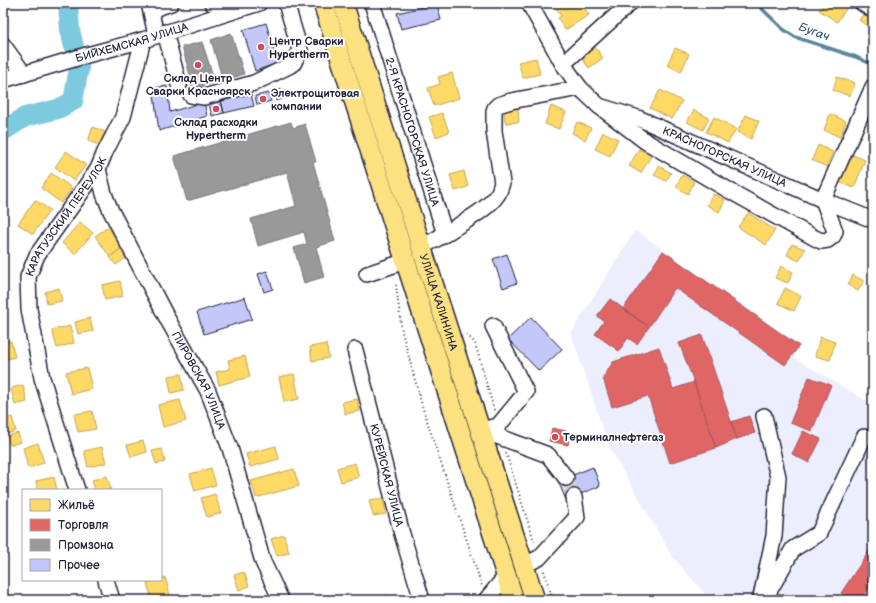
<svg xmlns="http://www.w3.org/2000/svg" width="876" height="603" viewBox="0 0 876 603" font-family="'Balsamiq Sans',sans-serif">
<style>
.built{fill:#edeefd}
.homes{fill:#ffd966;stroke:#bda259}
.shops{fill:#e06666;stroke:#a75259}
.industry{fill:#999;stroke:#75757d}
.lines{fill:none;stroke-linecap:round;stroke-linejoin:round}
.stream{stroke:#59869c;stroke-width:3.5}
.river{stroke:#7dc9dd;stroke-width:20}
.building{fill:#c4c7f9;stroke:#22223b}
.minor-tunnel{stroke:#d3d3d8;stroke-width:15;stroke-dasharray:15 8;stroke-linecap:butt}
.minor-casing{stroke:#22223b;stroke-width:18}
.major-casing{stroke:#22223b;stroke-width:22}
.path{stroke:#22223b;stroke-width:2;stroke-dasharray:1 3;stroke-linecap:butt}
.minor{stroke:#fff;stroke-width:15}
.major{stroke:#fbe180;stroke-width:19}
.poi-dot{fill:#d1495b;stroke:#fff;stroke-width:1.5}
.labels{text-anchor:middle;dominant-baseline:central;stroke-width:4;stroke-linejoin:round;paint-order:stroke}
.poi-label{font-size:11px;font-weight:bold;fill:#22223b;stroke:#fff;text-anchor:start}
.street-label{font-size:11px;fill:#22223b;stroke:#fff}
.water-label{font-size:12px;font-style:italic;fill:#425c74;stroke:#fff}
</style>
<rect width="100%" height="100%" fill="#fff"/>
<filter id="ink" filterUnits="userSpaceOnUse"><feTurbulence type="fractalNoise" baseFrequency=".025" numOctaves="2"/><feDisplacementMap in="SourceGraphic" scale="8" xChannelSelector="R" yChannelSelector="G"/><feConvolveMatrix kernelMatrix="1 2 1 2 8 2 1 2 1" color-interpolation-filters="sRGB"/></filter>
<g filter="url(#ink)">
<path class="built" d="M635,230L800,345L793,357L873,405V600H710L672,556L609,447L571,333Z"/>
<path class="homes" d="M553,3H572L574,7L581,3L589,15L565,30L558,18L561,16Z
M825,3H850L837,22L819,10Z
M867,9L873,14V22L869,28L859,20Z
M595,47L603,58L589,68L581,57Z
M675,48L689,54L681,72L667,65Z
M536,58L540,74L523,78L518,62Z
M452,73L459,98L434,106L428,88L440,84L438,77Z
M837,77L855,83L850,96L833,90Z
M660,90L682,101L672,119L650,108Z
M551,106L566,112L559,129L545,124Z
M518,108L519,122L505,123L504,110Z
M694,110L709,118L703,130L687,122Z
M442,113L449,132L436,137L429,117Z
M830,114L846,121L840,137L824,130Z
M746,115L759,121L751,139L737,132Z
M714,117L736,129L728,143L706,132Z
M577,122L591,128L585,140L572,133Z
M93,127L105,132L99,145L88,141Z
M603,132L618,139L610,156L595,149Z
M818,145L833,152L827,167L812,160Z
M639,149L651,156L641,173L629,166Z
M66,151L86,165L74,181L55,167Z
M848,153L865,160L854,188L836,181Z
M659,166L671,173L666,181L654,175Z
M464,171L468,187L455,191L450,175Z
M51,173L72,188L61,203L41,188Z
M682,175L694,182L688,194L676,187Z
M713,194L725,200L719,212L707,205Z
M35,200L50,210L33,234L18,224Z
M748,213L775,230L766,245L738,227Z
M80,222L93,233L75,254L62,243Z
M108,227L123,247L110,257L95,236Z
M792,244L805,249L799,261L787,255Z
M123,247L130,255L116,265L110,257Z
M781,266L793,272L788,283L775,278Z
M853,275L864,281L858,291L848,285Z
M120,281L123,296L105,300L102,285Z
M3,287H6L7,304H3Z
M59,288L62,301L47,304L45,292Z
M785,288L801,296L794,311L778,303Z
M90,318L93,331L78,334L75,322Z
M70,326L74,343L57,348L52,330Z
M820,337L835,342L830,360L815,356Z
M11,341L15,357L3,360V343Z
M326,344L329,358L312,361L310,347Z
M245,356L250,377L219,385L216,372L230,369L228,360Z
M87,368L92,389L71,394L66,372Z
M181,374L184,390L171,393L168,376Z
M294,374L299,399L284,402L279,377Z
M23,385L27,402L15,405L11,388Z
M357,399L360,411L345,414L342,402Z
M180,400L186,421L163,427L158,405Z
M92,411L96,429L78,432L74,414Z
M12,417L16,431L3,435V420Z
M18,433L21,442L10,445L7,436Z
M143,441L147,452L131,457L127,445Z
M38,443L44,463L28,468L23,448Z
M276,446L279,459L250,467L246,454Z
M102,447L106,463L88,467L84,451Z
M162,449L165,462L156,464L152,451Z
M355,463L359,477L341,482L337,468Z
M211,468L216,485L195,491L190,474Z
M294,469L299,486L256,498L251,481Z
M107,476L111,490H95L92,480Z
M54,477L57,490H38L36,481Z
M215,494L221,513L207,517L201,498Z
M383,498L386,514L373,516L369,500Z
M284,535L289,553L277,556L271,539Z
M244,572L249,586L239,590L234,575Z
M165,577L171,598L163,600H152L147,583L156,580H161V579Z
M387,595L388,600H377L376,598Z"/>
<path class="shops" d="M663,251L799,346L785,365L675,288L649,327L623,309Z
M610,299L649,327L637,344L628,338L619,351L595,334L604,321L597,316Z
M702,335L737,439L716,448L694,382L679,343Z
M659,347L673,389L694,382L716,448L670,463L648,396L612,407L603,378L613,362Z
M809,377L831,385L812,431L790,423Z
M749,416L755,433L737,439L731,422Z
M552,428L571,432L568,445L549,441Z
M803,431L821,439L809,463L792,454Z
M873,545V582L861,600H851L841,593Z"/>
<path class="industry" d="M231,33L244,74L223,81L211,40Z
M202,42L215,82L194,89L182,47Z
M291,122L293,128L305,124L316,162H313L335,241L316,247L324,277L304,283L294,248L307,244L304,232L258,246L251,219L296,206L287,172L187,201L174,156Z"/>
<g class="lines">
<path class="stream" d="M756,3L783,29L795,37L856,57L873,65"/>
<path class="river" d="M3,131L25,117L58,109L73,101L79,68L70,30L68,3"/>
</g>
<path class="building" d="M128,3H141V4L130,7Z
M437,4L441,20L401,29L397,13Z
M266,23L278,63L255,71L243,30Z
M167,86L170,112L204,102L207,116L159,131L153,88Z
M282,89L285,98L276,101L274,92Z
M269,93L271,101L257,105L255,96Z
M251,94L254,106L224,113L221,101Z
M221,101L224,113L212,116L209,104Z
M507,254L517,283L503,288L493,259Z
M267,271L273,289L264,292L258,274Z
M245,297L252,319L204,334L197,312Z
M531,317L562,349L539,371L508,339Z
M593,467L600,486L566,500L558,481Z"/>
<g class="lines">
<path class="minor-tunnel" d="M566,478L574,497"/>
<g class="minor-casing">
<g id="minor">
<path d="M149,3L156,35L165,32L179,85"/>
<path d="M212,3L215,4L217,3"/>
<path id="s1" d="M372,3L445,234L433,241L421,246"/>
<path id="s2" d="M529,3L563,64L580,88L599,106L638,118L823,200L873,220"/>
<path d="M862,3L873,10"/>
<path d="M151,10L171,3"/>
<path d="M3,45L24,74"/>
<path d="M563,64L630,3"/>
<path id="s3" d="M3,80L87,55L143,40L259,3"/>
<path d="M191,95L204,97L254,83L293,64L300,50L286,3"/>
<path d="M599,106L645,141L730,191L813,237L821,241L828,240L833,236L835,231L823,200L873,87"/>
<path id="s4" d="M98,169L104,194L111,211L168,320L208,391L230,448L263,562L281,600"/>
<path d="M445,234C461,223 490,209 499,192C500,189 501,186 502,183L494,131V111L495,108L498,105L511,101L580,88"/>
<path d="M367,274L406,261"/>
<path id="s5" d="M355,350L402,534L422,600"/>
<path d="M480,430L498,426L526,392L493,326"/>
<path d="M481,430L548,455L566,478"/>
<path id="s6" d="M77,490L42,378L29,309L28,277L37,255L98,169L105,152L123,117L143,40"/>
<path d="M524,565L539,558L577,517L574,497"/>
<path d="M106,580L112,600"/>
<path d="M761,597L774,536L778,477L764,416"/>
<path d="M486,600L506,576"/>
<path d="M764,600L793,549L819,533L864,437"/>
</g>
</g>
<g class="major-casing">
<g id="major">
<path d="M323,3L514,600"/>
<path id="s7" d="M343,3L421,246L535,600"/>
</g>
</g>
<path class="path" d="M396,285L402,332L423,409L482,586
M467,335L475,343L494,410
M506,453L535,544
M544,571L553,600"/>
<use href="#minor" class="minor"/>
<use href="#major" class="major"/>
</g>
</g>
<g class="poi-dot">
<circle cx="261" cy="47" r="4"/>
<circle cx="198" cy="65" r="4"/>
<circle cx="263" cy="99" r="4"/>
<circle cx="216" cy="109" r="4"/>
<circle cx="555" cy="437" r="4"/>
</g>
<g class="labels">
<g class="poi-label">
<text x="269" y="41">Центр Сварки<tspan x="269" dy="13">Hypertherm</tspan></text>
<text x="198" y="78" text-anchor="middle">Склад Центр<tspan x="198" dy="13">Сварки Красноярск</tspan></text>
<text x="271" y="93">Электрощитовая<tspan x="271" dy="13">компании</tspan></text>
<text x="216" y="122" text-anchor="middle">Склад расходки<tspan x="216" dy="13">Hypertherm</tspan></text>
<text x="563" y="437">Терминалнефтегаз</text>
</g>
<g class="street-label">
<text stroke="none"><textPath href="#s3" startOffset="134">БИЙХЕМСКАЯ УЛИЦА</textPath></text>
<text stroke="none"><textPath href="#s1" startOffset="135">2-Я КРАСНОГОРСКАЯ УЛИЦА</textPath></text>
<text stroke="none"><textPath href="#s2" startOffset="261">КРАСНОГОРСКАЯ УЛИЦА</textPath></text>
<text stroke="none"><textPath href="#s6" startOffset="291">КАРАТУЗСКИЙ ПЕРЕУЛОК</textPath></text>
<text stroke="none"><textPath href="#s7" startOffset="314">УЛИЦА КАЛИНИНА</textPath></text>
<text stroke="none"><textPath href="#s4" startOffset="235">ПИРОВСКАЯ УЛИЦА</textPath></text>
<text stroke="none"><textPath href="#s5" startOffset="129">КУРЕЙСКАЯ УЛИЦА</textPath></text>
</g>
<g class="water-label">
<text transform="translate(814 32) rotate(20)">Бугач</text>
</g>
</g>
<rect width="876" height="603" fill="none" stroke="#fff" stroke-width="16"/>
<rect x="8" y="8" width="860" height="587" fill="none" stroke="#22223b" stroke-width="1.5" filter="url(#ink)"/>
<rect x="22" y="489" width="140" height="92" fill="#ffffff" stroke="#a7a7b1"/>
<rect x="30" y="499" width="20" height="12" fill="#ffd966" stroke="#a7a7b1"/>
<text x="58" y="509" font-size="12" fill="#22223b">Жильё</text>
<rect x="30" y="519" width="20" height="12" fill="#e06666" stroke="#a7a7b1"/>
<text x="58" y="529" font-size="12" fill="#22223b">Торговля</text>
<rect x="30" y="539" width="20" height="12" fill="#999999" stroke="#a7a7b1"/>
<text x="58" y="549" font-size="12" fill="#22223b">Промзона</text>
<rect x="30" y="559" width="20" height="12" fill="#c4c7f9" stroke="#a7a7b1"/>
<text x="58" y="569" font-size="12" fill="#22223b">Прочее</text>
</svg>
